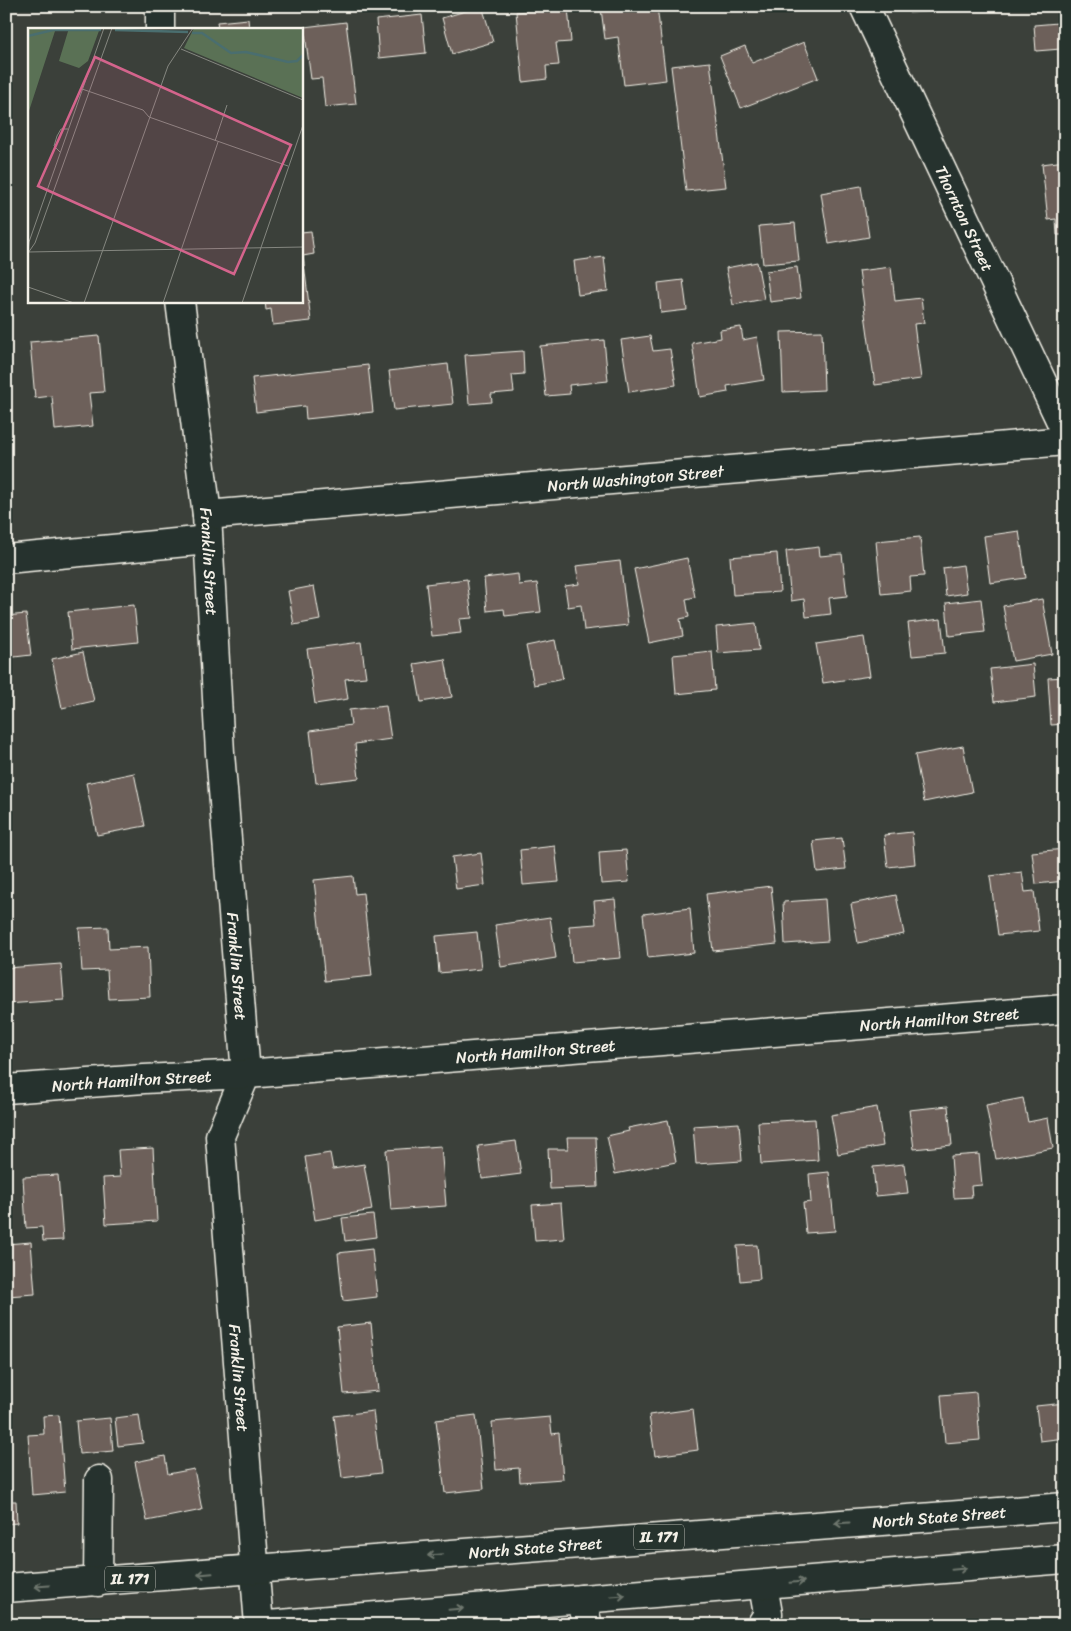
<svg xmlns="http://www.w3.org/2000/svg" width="1071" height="1631" viewBox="0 0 1071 1631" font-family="Sriracha,sans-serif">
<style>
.building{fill:#6d605a;stroke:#f4f1e8}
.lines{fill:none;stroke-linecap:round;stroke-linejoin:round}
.minor-casing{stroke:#f4f1e8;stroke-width:31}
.major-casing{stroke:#f4f1e8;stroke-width:31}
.minor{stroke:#26332d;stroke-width:28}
.major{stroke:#26332d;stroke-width:28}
.oneway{stroke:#6e766e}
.labels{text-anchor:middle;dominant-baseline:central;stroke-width:4;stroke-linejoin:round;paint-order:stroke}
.shield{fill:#26332d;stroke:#b6b8b0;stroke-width:1}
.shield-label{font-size:15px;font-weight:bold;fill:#f4f1e8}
.street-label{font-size:16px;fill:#f4f1e8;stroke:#26332d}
.inset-river{fill:none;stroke:#4a6e6f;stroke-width:2.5}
.inset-road{fill:none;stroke:#858780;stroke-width:1}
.view{fill:#d4648c;fill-opacity:0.15;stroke:#d4648c;stroke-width:2.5}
.inset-edge{fill:none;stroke:#f4f1e8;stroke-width:2.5}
</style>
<rect width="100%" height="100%" fill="#3b403a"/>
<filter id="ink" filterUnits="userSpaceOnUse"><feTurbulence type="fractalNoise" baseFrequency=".02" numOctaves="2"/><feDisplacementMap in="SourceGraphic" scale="10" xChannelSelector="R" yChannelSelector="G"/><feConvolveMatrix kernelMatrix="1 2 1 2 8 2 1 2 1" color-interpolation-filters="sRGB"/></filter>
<g filter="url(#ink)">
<path class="building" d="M482,6L493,42L452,54L442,18Z
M622,6H657L666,80L624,85L618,37L605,39L601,9Z
M909,6H975V9L909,13Z
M977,6H1006V8L977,10Z
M568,7L571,42L556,43L559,65L546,66L547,79L523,82L516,12Z
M422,15L426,53L379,58L376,20Z
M248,19L249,29H218L217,22Z
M346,22L356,104L325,107L322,78L311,79L304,27Z
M1058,23L1061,49L1036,51L1034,25Z
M804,42L818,78L741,108L720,56L745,46L752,63Z
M710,62L726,187L686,191L671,66Z
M1065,161V235H1057L1056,219L1048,220L1042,164Z
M861,186L869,237L829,244L821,193Z
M795,223L799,261L763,264L759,226Z
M311,231L314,254L303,256L311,321L273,325L271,309L266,310L265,301H301V232Z
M604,257L608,291L578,295L574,261Z
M757,262L764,299L733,305L726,268Z
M797,267L801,298L770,302L766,271Z
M891,267L895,301L921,298L924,323L914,324L921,379L875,385L859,271Z
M683,280L687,310L661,313L658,283Z
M741,327L743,340L757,337L764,380L727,386L728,392L700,397L692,343L721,338L720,330Z
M822,331L824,390L783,392L781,332Z
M99,336L104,392L89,393L93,426L55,430L52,396L35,398L30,342Z
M650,336L653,351L670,349L676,385L629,392L621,340Z
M604,340L608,381L569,385L570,394L546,396L540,346Z
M523,351L524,374L512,375L514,392L491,394L492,402L469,404L465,355Z
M448,364L453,404L394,410L389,371Z
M368,365L373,412L306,419L305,406L256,412L252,378Z
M1019,531L1026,578L990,583L984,536Z
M920,537L924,576L910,577L911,591L881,594L876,541Z
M819,547L820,556L842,554L847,596L829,598L831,614L806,617L804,599L791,601L786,551Z
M777,553L780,592L733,595L730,557Z
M687,558L695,597L686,599L689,617L680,619L683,636L649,643L634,569Z
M620,561L628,625L584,630L581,605L568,607L565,586L579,584L576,566Z
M963,565L967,593L946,596L943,568Z
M518,574L519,585L537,583L541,612L505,616L504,609L487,611L484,578Z
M467,579L472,618L459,619L461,633L432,636L426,584Z
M314,586L320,620L294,625L288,591Z
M981,599L985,632L949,636L946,603Z
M1042,599L1052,654L1013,661L1003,606Z
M134,605L138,642L72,649L68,612Z
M26,614L31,655L6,658V616Z
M941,619L945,653L912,656L908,623Z
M756,623L759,650L718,653L716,627Z
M864,637L870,676L823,683L816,644Z
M555,640L563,679L534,685L526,646Z
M361,642L366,677L345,679L348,699L315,704L307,649Z
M712,651L715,690L676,694L673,655Z
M83,652L94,701L62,708L52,659Z
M445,659L452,697L421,702L414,664Z
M1033,664L1036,697L994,702L990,669Z
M1065,677V724L1051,725L1048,678Z
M386,706L391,739L355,744L359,778L316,783L310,731L351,725L349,710Z
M963,746L972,792L924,802L915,755Z
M134,773L145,826L97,835L86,783Z
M912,832L915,864L888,867L884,835Z
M842,838L846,869L817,872L813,841Z
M555,846L559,882L523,885L520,850Z
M1065,849V881L1036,884L1032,852Z
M626,850L629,882L601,884L599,852Z
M481,853L485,885L456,889L452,857Z
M1022,872L1025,892L1034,891L1039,931L998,935L990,876Z
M353,876L355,894L363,893L372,976L325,981L314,880Z
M771,886L777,944L713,951L706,894Z
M896,895L904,934L858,943L851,904Z
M615,899L621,958L572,962L569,926L596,924L594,901Z
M825,899L828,941L785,944L783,902Z
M690,908L694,953L648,958L643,914Z
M550,917L556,958L501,967L495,925Z
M108,927L109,949L148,947L150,997L109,999L107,970L82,971L79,928Z
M477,932L481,969L439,973L436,936Z
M61,964L64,1000L6,1004V968Z
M1023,1098L1028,1122L1048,1118L1053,1148L996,1159L986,1105Z
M948,1106L952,1145L914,1149L909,1110Z
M877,1107L883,1146L838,1154L831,1115Z
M815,1119L818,1160L761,1164L758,1122Z
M668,1120L676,1162L615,1174L607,1136L629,1131L628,1128Z
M739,1123L742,1161L696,1164L693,1126Z
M567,1137H596L598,1187L550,1189L548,1149H568Z
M516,1141L521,1174L482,1179L478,1146Z
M441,1146L446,1206L391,1210L386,1150Z
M153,1148L157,1221L106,1224L103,1178L120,1177L118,1150Z
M330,1153L333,1169L364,1164L372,1210L315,1220L305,1157Z
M979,1154L982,1185L971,1186L972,1197L954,1198L951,1156Z
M904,1164L908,1193L876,1196L873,1167Z
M829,1172L835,1231L806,1233L803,1203L811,1202L809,1174Z
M58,1175L63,1240L43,1241L42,1227L26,1228L23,1177Z
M561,1203L564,1239L535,1241L532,1205Z
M373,1215L376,1237L345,1241L342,1218Z
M31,1242L35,1294L7,1296L6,1244Z
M757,1245L760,1279L740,1281L737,1246Z
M372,1249L377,1297L343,1301L338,1253Z
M371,1323L378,1391L344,1394L337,1327Z
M976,1392L980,1440L945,1443L941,1395Z
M1065,1403V1438L1040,1441L1036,1406Z
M693,1409L698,1450L655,1456L649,1415Z
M373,1411L381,1473L342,1478L334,1416Z
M59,1415L65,1492L32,1495L28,1435L44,1434L43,1416Z
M139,1415L143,1443L118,1446L115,1418Z
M476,1415L484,1489L445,1493L436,1420Z
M550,1417L552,1434L559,1433L563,1479L520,1482L519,1468L496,1470L492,1422Z
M110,1418L113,1451L79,1454L76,1421Z
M165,1456L168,1474L194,1469L202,1510L147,1521L135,1462Z
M6,1481H8L9,1501H16L17,1523L6,1524Z"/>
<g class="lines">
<g class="minor-casing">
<g id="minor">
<path d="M160,6V29"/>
<path id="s1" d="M864,6L1065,430"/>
<path id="s2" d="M180,301L207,515L220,753L246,1074L220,1136L259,1625"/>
<path id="s3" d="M207,515L1065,441"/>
<path d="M6,559L208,540"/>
<path id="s4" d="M6,1089L144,1079L246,1074L1065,1009"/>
<path d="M98,1582L99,1480"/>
<path d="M581,1599L588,1625"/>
<path d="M761,1625L768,1614L763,1585"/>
</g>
</g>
<g class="major-casing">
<g id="major">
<path id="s5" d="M6,1588L1065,1507"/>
<path d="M268,1625L1065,1559"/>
</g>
</g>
<use href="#minor" class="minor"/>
<use href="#major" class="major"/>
</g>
<defs><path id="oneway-shaft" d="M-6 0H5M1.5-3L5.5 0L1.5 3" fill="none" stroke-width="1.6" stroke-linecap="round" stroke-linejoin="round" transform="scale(1.25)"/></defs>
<g class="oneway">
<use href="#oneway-shaft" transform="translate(842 1523) rotate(176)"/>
<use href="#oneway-shaft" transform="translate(435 1555) rotate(175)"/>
<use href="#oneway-shaft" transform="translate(959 1569) rotate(-5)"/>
<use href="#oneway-shaft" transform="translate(205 1574) rotate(175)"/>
<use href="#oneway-shaft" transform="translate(797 1582) rotate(-5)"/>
<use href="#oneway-shaft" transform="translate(42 1586) rotate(176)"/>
<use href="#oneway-shaft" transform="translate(618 1596) rotate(-4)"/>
<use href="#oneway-shaft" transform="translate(456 1609) rotate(-5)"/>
</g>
</g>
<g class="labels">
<g class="shield">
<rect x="634" y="1524.5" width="50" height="25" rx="4"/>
<rect x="105" y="1566.5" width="50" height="25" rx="4"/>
</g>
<g class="shield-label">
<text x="659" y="1537">IL 171</text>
<text x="130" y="1579">IL 171</text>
</g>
<g class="street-label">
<text stroke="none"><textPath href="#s1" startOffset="235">Thornton Street</textPath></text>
<text stroke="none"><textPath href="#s3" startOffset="430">North Washington Street</textPath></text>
<text stroke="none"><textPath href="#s2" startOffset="262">Franklin Street</textPath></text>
<text stroke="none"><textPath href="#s2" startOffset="668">Franklin Street</textPath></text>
<text stroke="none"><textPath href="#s4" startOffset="936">North Hamilton Street</textPath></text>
<text stroke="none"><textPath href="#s4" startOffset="531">North Hamilton Street</textPath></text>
<text stroke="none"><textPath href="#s4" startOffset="126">North Hamilton Street</textPath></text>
<text stroke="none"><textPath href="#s2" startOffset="1086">Franklin Street</textPath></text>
<text stroke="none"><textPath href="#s5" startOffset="936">North State Street</textPath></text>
<text stroke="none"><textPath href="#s5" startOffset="531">North State Street</textPath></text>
</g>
</g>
<g transform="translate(28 28)">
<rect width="275" height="275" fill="#3b403a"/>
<path d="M0,0H28L0,86ZM41,0H72L60,33L51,40L31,33ZM166,0H275V70L156,20Z" fill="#5a7155"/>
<path class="inset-river" d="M87,2L160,4M164,5H174L203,25L218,24L260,34L269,33L275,27M0,8L25,2H73"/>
<path class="inset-road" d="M153,21L275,72M54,61L115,82L121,89L260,138M187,113L199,77M32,124L26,118L29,108L33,101H40M0,224L275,219M0,224L1,214L76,0M0,225L7,215L84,0M0,259L46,275M56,275L140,38L165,0M135,275L190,114M214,275L275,97"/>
<path class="view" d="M67,29L263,117L206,246L10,158Z"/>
<rect width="275" height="275" class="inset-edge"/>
</g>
<rect width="1071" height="1631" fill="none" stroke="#26332d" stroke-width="25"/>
<rect x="12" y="12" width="1046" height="1606" fill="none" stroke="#f4f1e8" stroke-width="2" filter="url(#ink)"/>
</svg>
